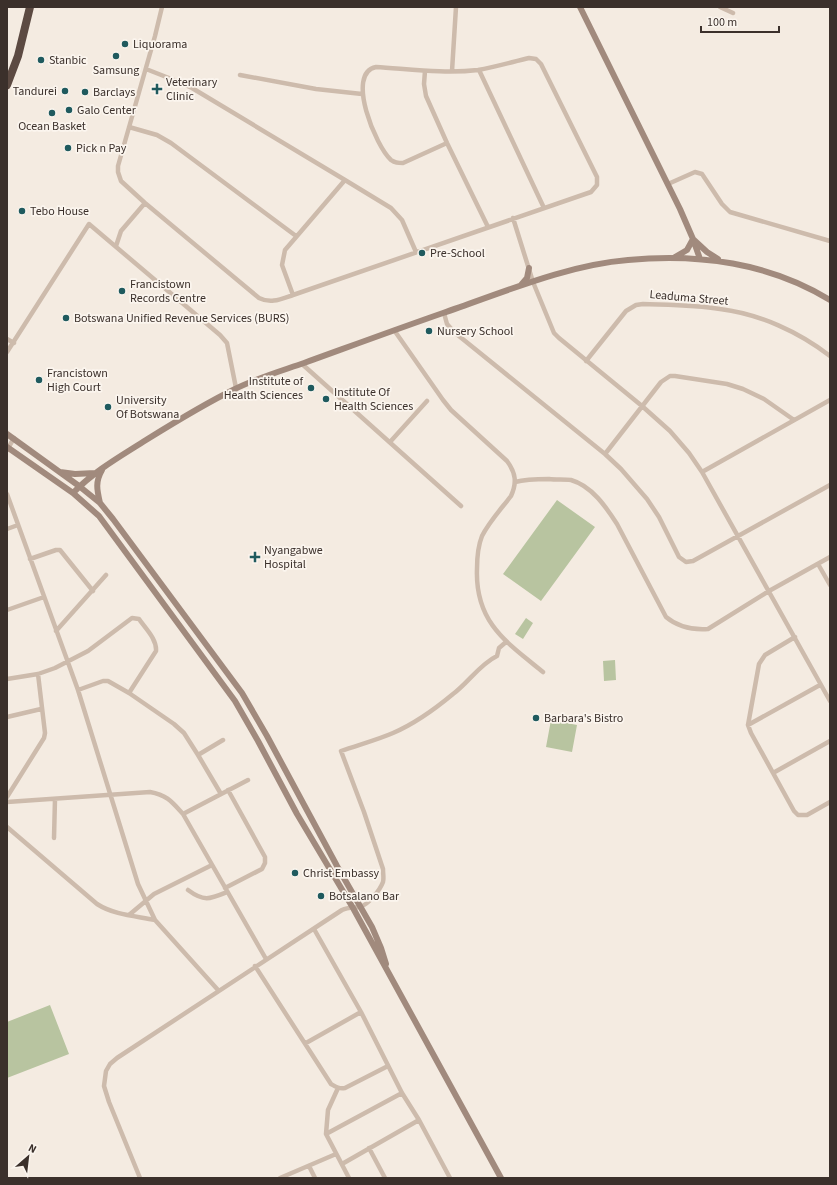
<svg xmlns="http://www.w3.org/2000/svg" width="837" height="1185" viewBox="0 0 837 1185" font-family="'Source Sans 3',sans-serif">
<style>
.green{fill:#b8c4a0}
.lines{fill:none;stroke-linecap:round;stroke-linejoin:round}
.street{stroke:#cdbbac;stroke-width:4.5}
.secondary{stroke:#a18a7d;stroke-width:6}
.highway{stroke:#5c4a42;stroke-width:8}
.poi-dot{fill:#1f5a5e;stroke:#fbf5ee;stroke-width:1.5}
.labels{text-anchor:middle;dominant-baseline:central;stroke-width:3.5;stroke-linejoin:round;paint-order:stroke}
.poi-label{font-size:12px;fill:#3b302b;stroke:#fbf5ee;text-anchor:start}
.street-label{font-size:12px;fill:#3b302b;stroke:#fbf5ee}
</style>
<rect width="100%" height="100%" fill="#f4ebe1"/>
<path class="green" d="M557,500L595,527L541,601L503,574Z
M526,618L533,623L523,639L515,634Z
M615,660L616,680L604,681L603,661Z
M551,720L577,725L572,752L546,747Z
M50,1005L69,1054L7,1078V1022Z"/>
<g class="lines">
<path class="street" d="M162,7L155,36L118,166V172L121,181L145,203L259,298C271,304 281,299 293,295L591,192L597,185V177L541,64L536,59L529,58C512,62 495,67 478,70C445,74 409,69 376,67C345,73 376,147 391,160C395,163 398,163 403,163L447,143
M720,7L733,13
M146,69L179,82L192,88L345,180L391,208L402,220L416,252
M479,70L544,208
M425,71L424,84L426,96L447,143L488,227
M452,71L456,7
M240,75L316,89L362,94
M129,127L157,135L171,143L296,236
M668,184L695,172L702,174L722,204L730,212L830,241
M513,218L533,282L554,333L559,338L642,406L670,431L689,453L702,472L830,701
M116,246L121,231L145,203
M293,295L282,265L285,250L345,180
M444,313L447,324L454,332L605,454L621,469L647,499L659,517L679,557L686,562L693,561L830,485
M394,330L443,400L451,410L507,461C516,473 517,483 511,496C501,509 489,522 482,536C478,546 477,558 477,569C475,622 506,642 543,672L522,655
M7,339L14,343
M7,352L89,224L220,335L227,343L236,388
M586,361L626,311L636,305L643,304C669,305 695,305 720,309C760,314 799,332 830,356
M302,364L461,506
M390,442L427,401
M7,450L14,438
M605,454L661,382L670,376H675L727,384L743,389L764,399L794,420
M702,472L830,400
M515,482C526,479 537,479 549,479C556,480 564,479 571,480C592,486 606,507 617,524L666,617C678,627 693,630 708,629L769,591L830,557
M7,494L78,690L138,884L155,920L218,990
M7,529L18,525
M30,559L56,550H60L93,591
M818,564L830,585
M7,610L44,597
M56,631L106,575
M795,637L765,655L759,664L748,725L751,733L794,811L798,815H807L830,802
M7,679L38,674L55,668L88,651L132,618L139,619C145,628 157,639 156,651L129,693
M78,690L103,681H108L129,693L174,724L184,733L198,755L221,794
M7,717L41,709
M748,725L820,685
M198,755L223,740
M773,773L830,741
M7,797L44,738L45,733L38,674
M7,802L150,792C167,795 172,802 183,814L266,959
M183,814L248,780
M7,827L97,904C114,915 136,916 155,920
M54,838L55,799
M225,888L262,869L265,863V857L228,790
M188,890C204,902 210,899 227,892
M129,915L154,894L212,865
M314,929L361,1012L402,1093L419,1120L450,1178
M255,966L331,1084C336,1087 339,1089 345,1088L388,1066
M306,1043L361,1012
M338,1088L328,1110L326,1134L349,1178
M326,1134L402,1093
M369,1148L385,1178
M342,1164L419,1120
M309,1166L315,1178
M140,1178L109,1102L104,1086L106,1071L110,1064L117,1058L342,910C348,907 354,908 360,907C369,904 380,890 383,882C384,878 383,874 383,869L364,812L341,751C358,745 377,740 393,733C414,724 435,709 453,694C468,683 480,664 497,656L499,648L506,642
M280,1178L336,1154"/>
<path class="secondary" d="M580,7L680,209L693,239L700,259
M694,240L707,252L718,259
M675,257L687,250L693,239
M521,285L527,278L529,268
M7,434L79,486L100,503L113,519L242,693L267,736L337,866L372,927L381,948L386,964
M7,447L73,493L99,516L235,701L258,741L297,814L353,908L501,1178
M60,472L75,474L95,473
M73,493C94,471 121,456 146,440C175,422 204,404 235,389C257,378 281,371 304,363C351,346 397,329 443,313C502,293 566,265 628,260C698,253 770,263 830,300
M100,503C97,490 95,482 102,470"/>
<path class="highway" d="M7,85L18,56L30,7"/>
</g>
<g class="poi-dot">
<circle cx="125" cy="44" r="4"/>
<circle cx="116" cy="56" r="4"/>
<circle cx="41" cy="60" r="4"/>
<path d="M155 83h4v4h4v4h-4v4h-4v-4h-4v-4h4z"/>
<circle cx="65" cy="91" r="4"/>
<circle cx="85" cy="92" r="4"/>
<circle cx="69" cy="110" r="4"/>
<circle cx="52" cy="113" r="4"/>
<circle cx="68" cy="148" r="4"/>
<circle cx="22" cy="211" r="4"/>
<circle cx="422" cy="253" r="4"/>
<circle cx="122" cy="291" r="4"/>
<circle cx="66" cy="318" r="4"/>
<circle cx="429" cy="331" r="4"/>
<circle cx="39" cy="380" r="4"/>
<circle cx="311" cy="388" r="4"/>
<circle cx="326" cy="399" r="4"/>
<circle cx="108" cy="407" r="4"/>
<path d="M253 551h4v4h4v4h-4v4h-4v-4h-4v-4h4z"/>
<circle cx="536" cy="718" r="4"/>
<circle cx="295" cy="873" r="4"/>
<circle cx="321" cy="896" r="4"/>
</g>
<g class="labels">
<g class="poi-label">
<text x="133" y="44">Liquorama</text>
<text x="49" y="60">Stanbic</text>
<text x="116" y="70" text-anchor="middle">Samsung</text>
<text x="166" y="82">Veterinary<tspan x="166" dy="14">Clinic</tspan></text>
<text x="57" y="91" text-anchor="end">Tandurei</text>
<text x="93" y="92">Barclays</text>
<text x="77" y="110">Galo Center</text>
<text x="52" y="126" text-anchor="middle">Ocean Basket</text>
<text x="76" y="148">Pick n Pay</text>
<text x="30" y="211">Tebo House</text>
<text x="430" y="253">Pre-School</text>
<text x="130" y="284">Francistown<tspan x="130" dy="14">Records Centre</tspan></text>
<text x="74" y="318">Botswana Unified Revenue Services (BURS)</text>
<text x="437" y="331">Nursery School</text>
<text x="47" y="373">Francistown<tspan x="47" dy="14">High Court</tspan></text>
<text x="303" y="381" text-anchor="end">Institute of<tspan x="303" dy="14">Health Sciences</tspan></text>
<text x="334" y="392">Institute Of<tspan x="334" dy="14">Health Sciences</tspan></text>
<text x="116" y="400">University<tspan x="116" dy="14">Of Botswana</tspan></text>
<text x="264" y="550">Nyangabwe<tspan x="264" dy="14">Hospital</tspan></text>
<text x="544" y="718">Barbara's Bistro</text>
<text x="303" y="873">Christ Embassy</text>
<text x="329" y="896">Botsalano Bar</text>
</g>
<g class="street-label">
<text transform="translate(689 298) rotate(5)">Leaduma Street</text>
</g>
</g>
<rect width="837" height="1185" fill="none" stroke="#3b302b" stroke-width="16"/>
<g transform="translate(28 1157) rotate(28)" stroke="#fbf5ee" stroke-width="3" paint-order="stroke">
<path d="M0-3L7 15L0 10L-7 15Z" fill="#3b302b"/>
<text y="-6" font-size="11" font-weight="bold" text-anchor="middle" fill="#3b302b">N</text>
</g>
<path d="M701 26v6h78v-6" fill="none" stroke="#3b302b" stroke-width="2"/>
<text x="707" y="26" font-size="12" fill="#3b302b" stroke="#fbf5ee" stroke-width="3" paint-order="stroke">100 m</text>
</svg>
